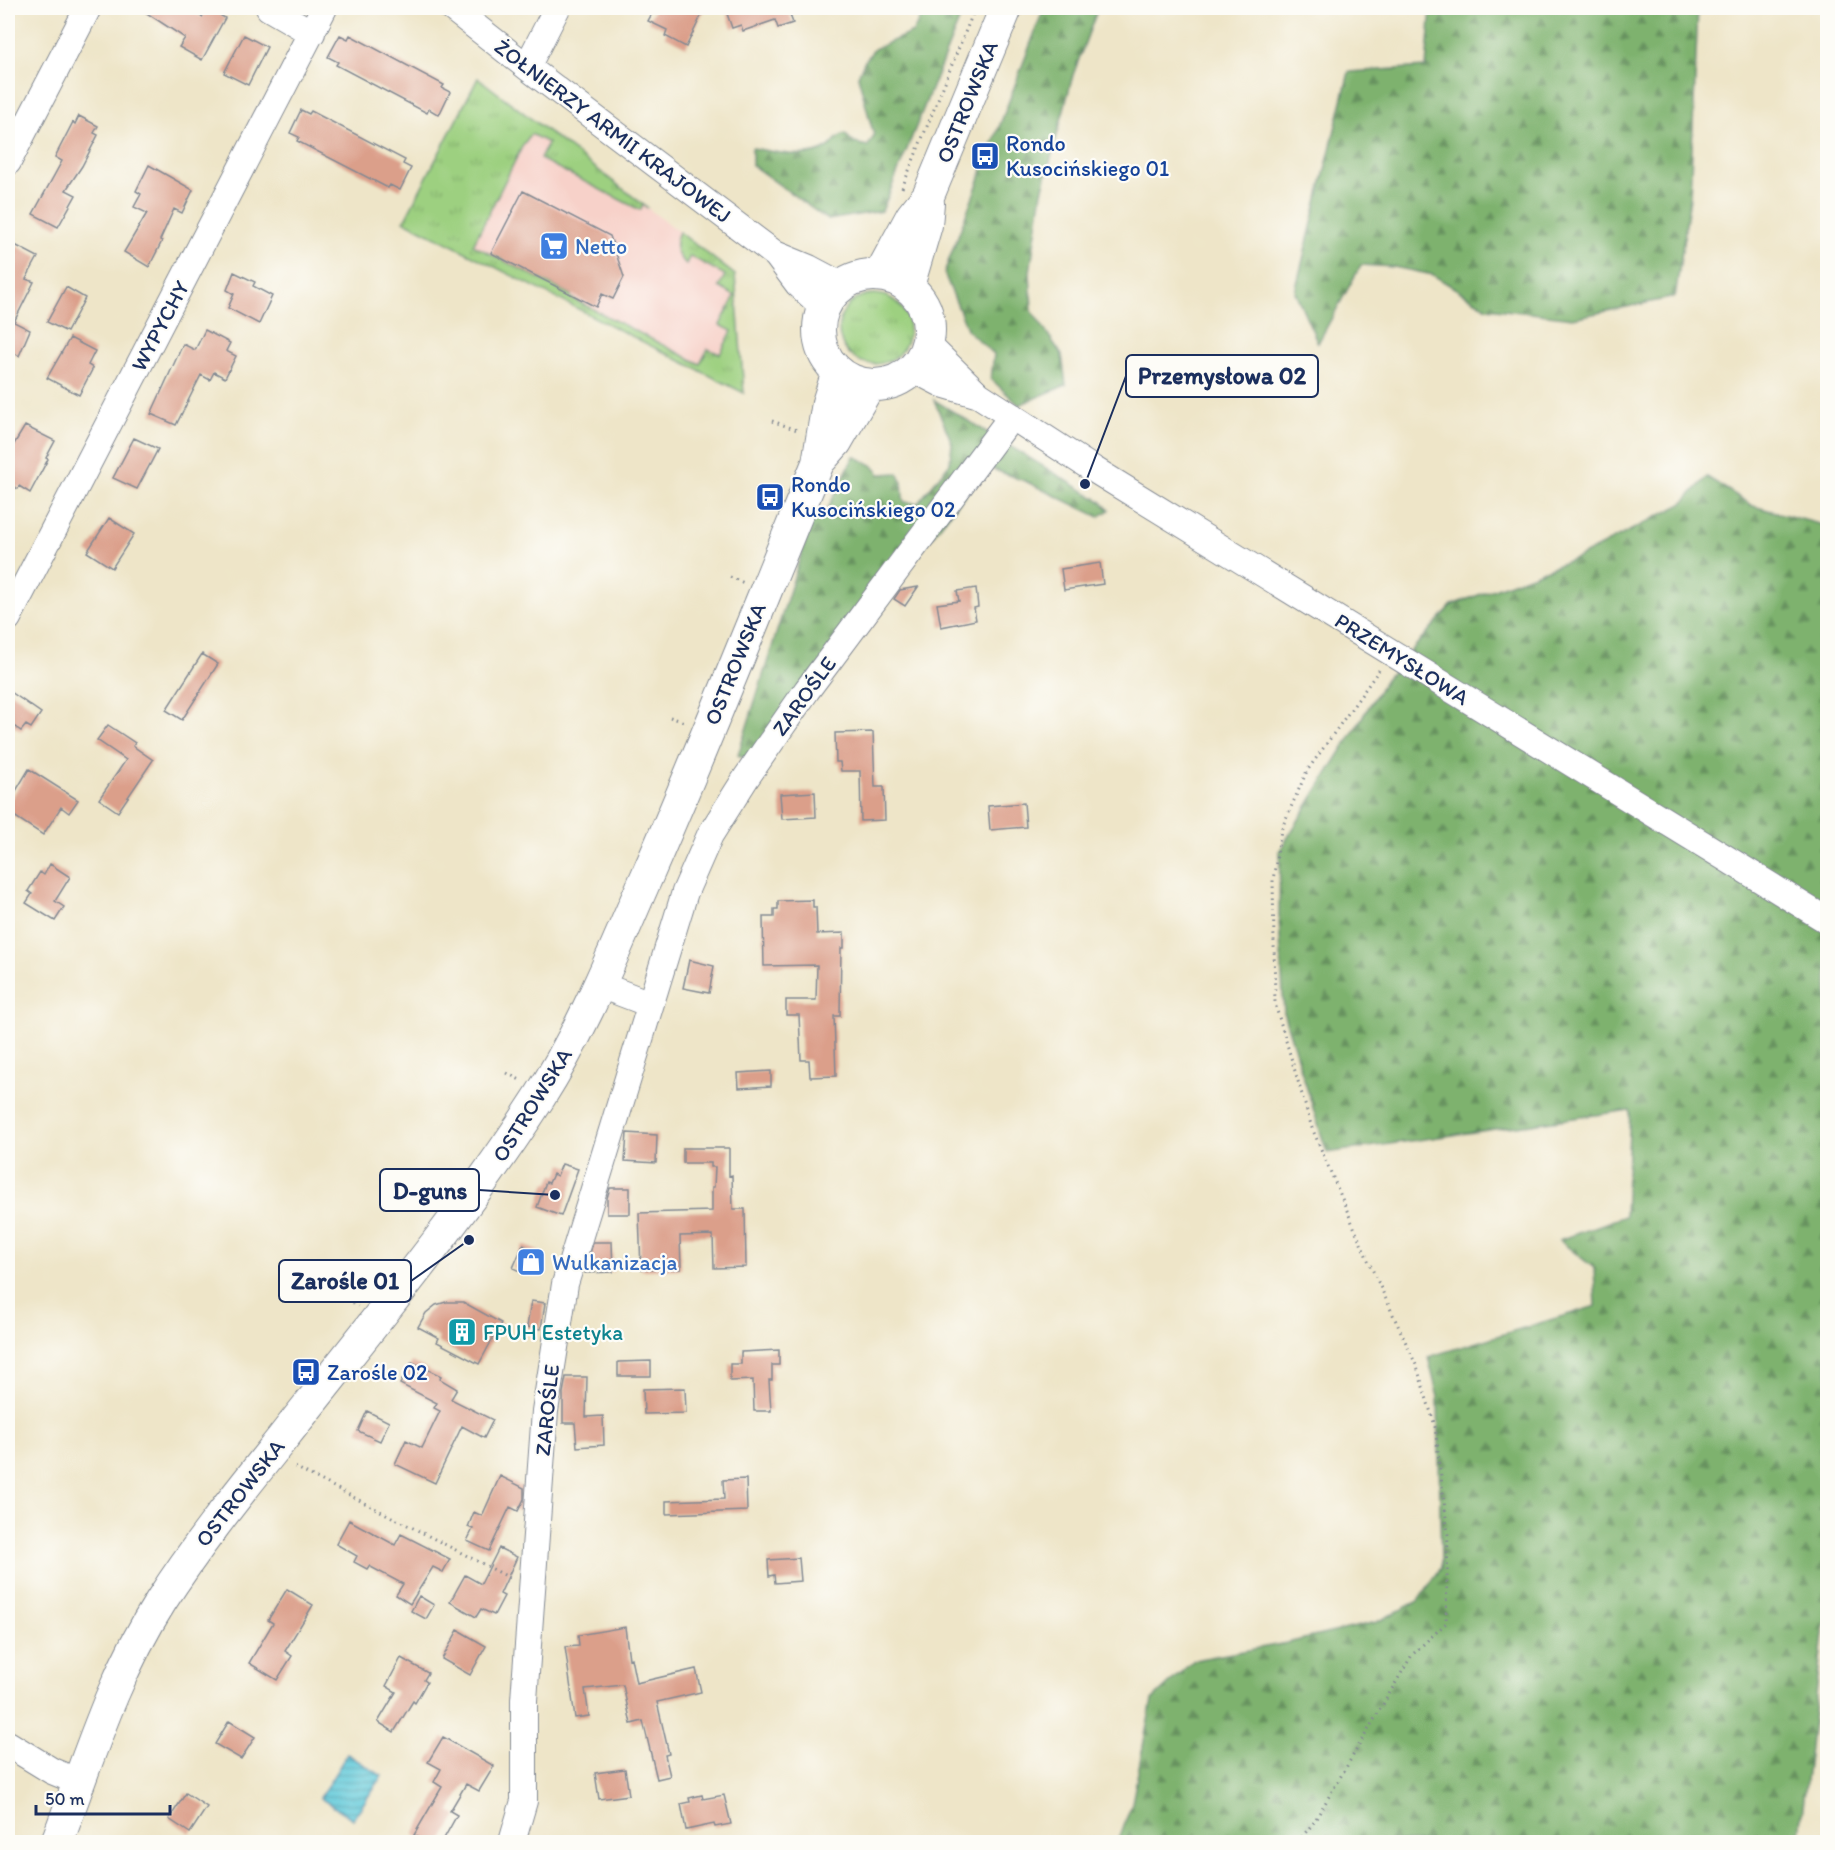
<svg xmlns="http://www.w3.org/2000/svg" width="1835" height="1850" viewBox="0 0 1835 1850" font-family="Itim,sans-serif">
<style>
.built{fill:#f7d1c9}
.grass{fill:url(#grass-tufts);stroke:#5c806f;stroke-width:1.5}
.forest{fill:url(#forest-firs);stroke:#4c7066;stroke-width:1.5}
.water{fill:url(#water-rules);stroke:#3d7c9c;stroke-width:1.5}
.building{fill:#db9f8a}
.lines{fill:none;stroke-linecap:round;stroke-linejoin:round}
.minor-casing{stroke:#848a93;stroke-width:28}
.major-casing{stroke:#848a93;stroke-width:34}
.path{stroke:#848a93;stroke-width:3;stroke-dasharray:1.5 4.5;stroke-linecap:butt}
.minor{stroke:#fff;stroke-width:26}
.major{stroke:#fff;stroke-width:32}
.labels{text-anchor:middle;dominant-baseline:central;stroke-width:4.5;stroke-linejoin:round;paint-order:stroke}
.street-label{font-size:22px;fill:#1b2f5e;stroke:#fdfcf7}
.transit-label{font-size:22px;fill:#164399;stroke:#fdfcf7;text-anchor:start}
.shop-label{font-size:22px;fill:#366cbe;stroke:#fdfcf7;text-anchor:start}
.culture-label{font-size:22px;fill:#0d838f;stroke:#fdfcf7;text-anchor:start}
.leader{fill:none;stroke:#1b2f5e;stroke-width:2}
.callout-dot{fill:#1b2f5e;stroke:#fdfcf7;stroke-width:2}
.callout{fill:#fdfcf7;stroke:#1b2f5e;stroke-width:2}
.callout-label{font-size:24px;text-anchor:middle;font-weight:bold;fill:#1b2f5e}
</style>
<defs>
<pattern id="grass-tufts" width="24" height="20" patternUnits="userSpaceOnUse" patternTransform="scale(1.5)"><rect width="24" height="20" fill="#9dd080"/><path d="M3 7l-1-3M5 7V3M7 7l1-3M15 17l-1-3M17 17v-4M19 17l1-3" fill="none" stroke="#87b371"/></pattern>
<pattern id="forest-firs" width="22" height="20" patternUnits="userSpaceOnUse" patternTransform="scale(1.5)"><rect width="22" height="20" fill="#7eb26e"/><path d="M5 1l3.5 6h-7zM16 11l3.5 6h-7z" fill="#66915e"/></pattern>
<pattern id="water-rules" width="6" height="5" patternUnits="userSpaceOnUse" patternTransform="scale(1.5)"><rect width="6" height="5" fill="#5fc9d9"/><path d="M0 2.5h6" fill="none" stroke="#4ea4b3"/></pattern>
</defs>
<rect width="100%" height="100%" fill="#fdfcf7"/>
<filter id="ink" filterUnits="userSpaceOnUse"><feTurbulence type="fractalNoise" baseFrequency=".0167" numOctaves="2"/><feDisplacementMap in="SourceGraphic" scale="12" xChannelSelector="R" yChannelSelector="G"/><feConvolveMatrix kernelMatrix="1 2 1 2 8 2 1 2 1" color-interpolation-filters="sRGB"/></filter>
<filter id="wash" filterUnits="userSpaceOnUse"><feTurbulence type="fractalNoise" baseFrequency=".008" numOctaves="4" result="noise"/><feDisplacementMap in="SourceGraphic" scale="24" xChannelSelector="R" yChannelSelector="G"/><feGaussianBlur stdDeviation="1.35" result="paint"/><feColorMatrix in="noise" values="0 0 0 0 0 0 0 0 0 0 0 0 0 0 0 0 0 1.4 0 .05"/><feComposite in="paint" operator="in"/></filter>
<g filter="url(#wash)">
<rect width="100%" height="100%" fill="#eee5c8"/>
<path class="built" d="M478,78L735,275L744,393L404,221Z"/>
<path class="grass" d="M478,78L648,208L643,205L640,210L540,159L548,143L531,134L523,145L473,245L571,295V298L700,364L708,349L720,354L732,331L720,325L735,296L719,287L725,275L690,256L686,264C675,255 673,244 679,232L735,275L744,393L404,221Z
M839 329a35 35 0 1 1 70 0a35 35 0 1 1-70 0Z"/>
<path class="forest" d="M925,8H964L882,211L828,220L752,165V148C773,151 807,161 827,148C835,143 834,138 845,134L854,143L868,146L874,136L858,76L864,62L874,49L913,32Z
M1044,8H1098L1073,75L1042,192L1030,272L1032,311L1062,355L1066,385L1019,405L991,379L994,354L968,331L944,273Z
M1431,8H1698L1690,198L1675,297L1573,318L1487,308L1433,275L1394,267L1361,265L1318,343L1295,292L1349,72L1426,67Z
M934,400L1102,502L1109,510L1099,517L1027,482L987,467L754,762L738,755L810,526L827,510L854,456L872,465L880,474L898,473C905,484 901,490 904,502L918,503L950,463L952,443Z
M1707,477L1753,506L1827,526L1828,1616L1823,1634L1799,1842H1118L1132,1803L1152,1700L1194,1660L1287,1643L1377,1622L1418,1601L1441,1568L1438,1397L1428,1357L1596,1306L1594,1268L1559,1240L1625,1216L1630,1110L1327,1153L1284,1015L1279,916L1280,850L1386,679L1452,605L1579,557L1682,504Z"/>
<path class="water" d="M347,1754L382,1776L353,1819L320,1798Z"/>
<g id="blocks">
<path class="building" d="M139,8H185L202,17L208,8L225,18L202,60L179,47L185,38Z
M655,8H705L686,47L665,36L667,30L648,21Z
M725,8H804V10L790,15L793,23L778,28L775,20L743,31L741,25L732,28Z
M244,35L267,47L248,85L224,73Z
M340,35L348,39L350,35L444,85L442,88L450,92L439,115L429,109L427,113L336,65L338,62L328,57Z
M301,110L309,114L311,111L405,160L403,164L411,168L400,190L390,185L388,188L297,141L299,137L290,133Z
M79,116L98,126L94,133L98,135L82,166L66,190L76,195L58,227L33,214L62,161L55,157L73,122L75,124Z
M149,165L193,190L182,213L174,209L160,240L162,241L149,267L124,252L147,213L134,207L141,194L136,191Z
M523,191L610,236L624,277L613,299L602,294L596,307L491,253Z
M13,244L38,257L26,279L34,282L14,322L30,330L19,356L8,349V255Z
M234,272L255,282L253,286L272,296L259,324L228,308L234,294L227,290Z
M66,287L85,298L67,332L47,322Z
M205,330L230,343L226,351L236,356L225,378L214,372L210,380L201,375L176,425L151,414L183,344L195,350Z
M70,338L95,351L88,365L93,368L79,395L47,378Z
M25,426L55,441L46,458L48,459L30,493L19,486L18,489L8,484V454Z
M134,438L158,449L137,489L113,478Z
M109,518L134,534L112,568L87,552Z
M1100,563L1103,584L1064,590L1061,569Z
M918,587L905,606L894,599L900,590Z
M976,588L978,607L974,608L976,620L941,627L937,604L959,601L957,591Z
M202,654L218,664L182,720L166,710Z
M8,690L41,713L31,728L26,725L21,731L8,722Z
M108,725L135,743L133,746L153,760L118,812L99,799L126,760L97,740Z
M873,732L875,787H884L885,820L861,821L860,771H841L840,762H836L835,733Z
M29,769L78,800L69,813L61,807L43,835L8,812V804Z
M815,792L816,817L782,819L780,794Z
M1024,803L1026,827L990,830L988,806Z
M50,864L70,877L55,901L64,907L55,921L26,903L32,894L28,891L40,872L44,875Z
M813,900V907H816L817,934L844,933V948H841L840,1016H834L836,1076L810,1077L809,1060H801L799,1015H786V1000H816L817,965L764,966L763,917H774V909H778V901Z
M689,960L714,966L709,993L683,988Z
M771,1071V1086L739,1088L738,1073Z
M627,1133L657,1135L656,1163L625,1161Z
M683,1148H729V1176L732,1175L733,1209H745L746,1267L714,1268L713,1235L680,1236L681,1269L641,1270L639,1213L712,1211V1187H714L715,1167H711V1163H683Z
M562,1164L578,1169L561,1216L537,1207L546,1182L549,1183L553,1174L557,1176Z
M610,1188H630V1214H607V1198Z
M593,1242H612L613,1272L585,1273Z
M523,1245L540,1252L528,1275L513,1268Z
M531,1301L545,1303L541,1329L527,1327Z
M446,1302H463L501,1323L479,1364L437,1342L439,1338L418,1327L426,1313L436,1305Z
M779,1350V1365H772V1380H769L771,1411H754L753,1380L730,1381V1364H741V1352Z
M651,1361V1376H618V1362Z
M412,1362L441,1376L440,1379L457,1389L451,1399L493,1420L484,1438L462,1426L435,1483L395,1464L406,1440L422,1448L440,1411L434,1408L437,1403L400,1384Z
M566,1377H587L586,1417L603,1416L604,1445L577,1447L575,1423H563V1393Z
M685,1388L686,1413L644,1414L643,1389Z
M367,1411L389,1422L380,1441L358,1431Z
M500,1476L524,1488V1499L518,1511L510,1507L489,1551L467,1541L473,1529L468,1527L474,1512L482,1516Z
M746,1479L747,1511L666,1514V1501L724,1499L723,1480Z
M349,1520L395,1545L401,1534L450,1559L443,1572L433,1567L410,1604L396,1595L403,1584L369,1566L367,1569L354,1562L357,1556L336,1544Z
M499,1548L517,1557L500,1594L504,1596L494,1615L481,1609L476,1617L450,1602L465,1575L481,1584Z
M799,1558L801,1581L775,1583L774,1575L769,1576L768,1560Z
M287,1589L313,1605L285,1651L292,1656L277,1680L249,1663L273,1623L268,1620Z
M419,1596L434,1605L426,1619L411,1611Z
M625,1627L629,1659L631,1658L636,1683L696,1669L701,1692L657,1702L669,1754L665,1755L670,1776L657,1779L643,1721L631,1724L623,1685L585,1689L589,1716L575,1718L565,1647L579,1646L578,1635Z
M458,1630L486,1646L470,1675L442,1659Z
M401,1658L428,1673L424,1680L427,1682L415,1703L413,1701L394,1732L378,1722L396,1692L386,1686Z
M229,1721L255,1737L241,1759L215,1744Z
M443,1737L494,1766L479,1791L466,1784L450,1811L457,1815L442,1842H427L414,1835L442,1787L434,1782L441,1769L428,1762Z
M625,1769L629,1795L599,1799L595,1773Z
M186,1793L207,1807L190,1833L169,1819Z
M702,1795L703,1799L724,1795L731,1824L715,1827L714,1824L686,1830L681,1804L690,1802L689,1798Z"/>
</g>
</g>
<g filter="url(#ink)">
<use href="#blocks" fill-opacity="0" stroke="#848a93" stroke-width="1.5"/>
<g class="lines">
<g class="minor-casing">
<path id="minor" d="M269,8L312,33
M452,8L527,67L775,254L809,268L841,285
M527,67L557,8
M8,162L88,8
M777,256L798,284L823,307
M927,344L979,395L1093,469L1828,921
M913,369L942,384L976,394
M8,618L324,8
M600,985L650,1004
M8,1744L52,1771L79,1782
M512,1842L524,1801V1700L545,1411L565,1284L685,892L710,835L746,778L807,690L1012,416"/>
</g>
<g class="major-casing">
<path id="major" d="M880,275L912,216L928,196L1006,8
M819 330a55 55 0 1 1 110 0a55 55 0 1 1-110 0Z
M908,286L926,225L928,203
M822,458L836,442L869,385
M57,1842C88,1760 113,1676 161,1601C198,1543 242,1489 285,1435C372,1325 463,1216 539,1098C584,1028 614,951 647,876C707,739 761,601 818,463L828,403L838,372"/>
</g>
<path class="path" d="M902,188L975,8
M772,421L800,431
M730,577L744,583
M670,717L687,723
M507,1073L522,1081
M441,1184L449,1188
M348,1299L358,1306
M295,1467L512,1579
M1298,1842L1314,1822L1412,1655L1446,1623L1448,1535L1435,1426L1417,1367L1368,1260L1312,1128L1275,1004L1273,880L1281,830L1307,771L1379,670"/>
<use href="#minor" class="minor"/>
<use href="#major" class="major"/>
</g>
</g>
<defs>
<g id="bus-square" transform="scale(1.5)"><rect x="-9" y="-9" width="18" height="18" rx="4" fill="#1a4fb4" stroke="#fdfcf7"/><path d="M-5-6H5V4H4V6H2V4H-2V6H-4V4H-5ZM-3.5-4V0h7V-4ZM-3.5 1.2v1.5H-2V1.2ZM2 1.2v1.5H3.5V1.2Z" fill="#fff"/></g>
<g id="supermarket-square" transform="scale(1.5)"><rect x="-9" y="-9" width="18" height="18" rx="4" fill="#3f7fe0" stroke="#fdfcf7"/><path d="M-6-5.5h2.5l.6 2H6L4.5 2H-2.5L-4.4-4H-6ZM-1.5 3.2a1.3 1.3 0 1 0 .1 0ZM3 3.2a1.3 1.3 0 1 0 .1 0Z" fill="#fff"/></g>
<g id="shop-square" transform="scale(1.5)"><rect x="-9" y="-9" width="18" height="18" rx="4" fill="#3f7fe0" stroke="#fdfcf7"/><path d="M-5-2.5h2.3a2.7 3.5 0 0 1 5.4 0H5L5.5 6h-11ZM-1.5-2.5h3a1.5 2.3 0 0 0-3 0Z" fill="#fff"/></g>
<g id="building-square" transform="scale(1.5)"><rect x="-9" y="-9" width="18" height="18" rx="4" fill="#0f9aa8" stroke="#fdfcf7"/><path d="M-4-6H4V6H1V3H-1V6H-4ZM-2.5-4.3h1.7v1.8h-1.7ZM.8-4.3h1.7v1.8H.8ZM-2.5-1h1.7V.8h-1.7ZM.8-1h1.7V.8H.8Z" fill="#fff"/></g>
</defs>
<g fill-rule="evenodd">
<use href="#bus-square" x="985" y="156"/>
<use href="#supermarket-square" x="554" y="246"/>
<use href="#bus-square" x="770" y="497"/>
<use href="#shop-square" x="531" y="1262"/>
<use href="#building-square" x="462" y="1332"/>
<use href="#bus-square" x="306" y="1372"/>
</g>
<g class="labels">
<g class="street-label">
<text transform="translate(967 102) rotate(-68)">OSTROWSKA</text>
<text transform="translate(613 131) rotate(37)">ŻOŁNIERZY ARMII KRAJOWEJ</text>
<text transform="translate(160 326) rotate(-62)">WYPYCHY</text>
<text transform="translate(1402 659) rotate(32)">PRZEMYSŁOWA</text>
<text transform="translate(735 664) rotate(-68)">OSTROWSKA</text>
<text transform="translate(804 696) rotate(-54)">ZAROŚLE</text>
<text transform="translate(532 1105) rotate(-58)">OSTROWSKA</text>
<text transform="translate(547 1410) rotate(-84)">ZAROŚLE</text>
<text transform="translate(240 1493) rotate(-52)">OSTROWSKA</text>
</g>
<g class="transit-label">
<text x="1006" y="143">Rondo<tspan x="1006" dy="25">Kusocińskiego 01</tspan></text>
<text x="791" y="484">Rondo<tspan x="791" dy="25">Kusocińskiego 02</tspan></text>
<text x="327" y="1372">Zarośle 02</text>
</g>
<g class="shop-label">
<text x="575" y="246">Netto</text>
<text x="552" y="1262">Wulkanizacja</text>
</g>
<g class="culture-label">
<text x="483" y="1332">FPUH Estetyka</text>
</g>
</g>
<path class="leader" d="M1085 484L1126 376M555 1195L479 1190M469 1240L411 1281"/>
<g class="callout-dot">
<circle cx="1085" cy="484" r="6"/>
<circle cx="555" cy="1195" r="6"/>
<circle cx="469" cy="1240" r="6"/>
</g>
<g class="callout">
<rect x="1126" y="355" width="192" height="42" rx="6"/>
<rect x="380" y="1169" width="99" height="42" rx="6"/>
<rect x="279" y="1260" width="132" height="42" rx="6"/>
</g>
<g class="callout-label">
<text x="1222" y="384">Przemysłowa 02</text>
<text x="430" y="1199">D-guns</text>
<text x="345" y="1289">Zarośle 01</text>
</g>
<rect width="1835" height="1850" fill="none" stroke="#fdfcf7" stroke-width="30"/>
<path d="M36 1805v9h134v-9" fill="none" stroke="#1b2f5e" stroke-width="3"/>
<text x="45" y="1805" font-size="18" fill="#1b2f5e" stroke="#fdfcf7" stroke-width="4.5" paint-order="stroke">50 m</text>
</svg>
